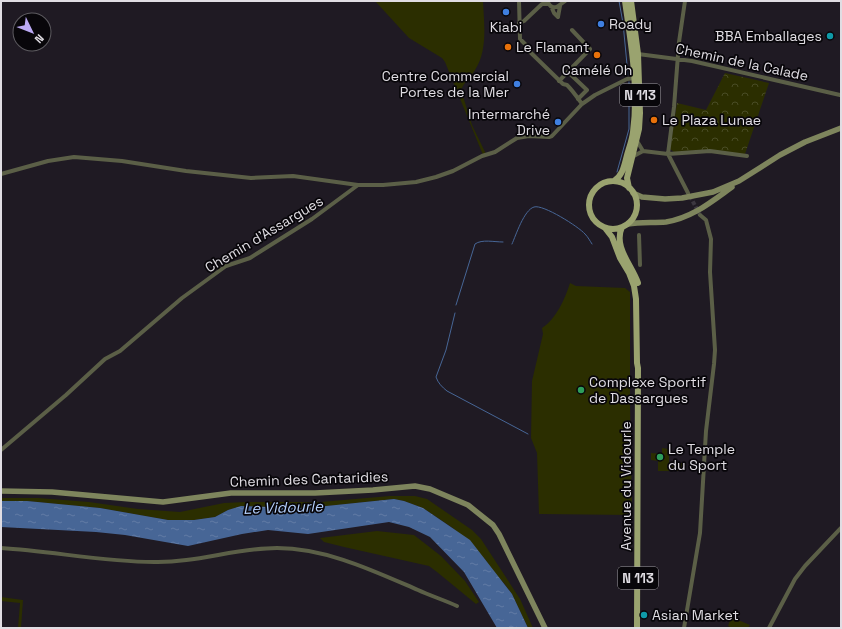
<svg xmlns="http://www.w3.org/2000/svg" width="842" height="629" viewBox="0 0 842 629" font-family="'Space Grotesk',sans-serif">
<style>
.grass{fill:#2b2e00}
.park{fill:url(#park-crowns)}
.water{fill:url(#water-ripples)}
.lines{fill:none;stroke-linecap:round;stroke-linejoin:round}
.stream{stroke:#476696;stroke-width:1}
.street-tunnel{stroke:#3c3740;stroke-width:4;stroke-dasharray:4 2;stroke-linecap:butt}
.street{stroke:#5b5f47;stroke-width:4}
.secondary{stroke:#7e855d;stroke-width:5.5}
.primary{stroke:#9aa36f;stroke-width:6}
.shop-dot{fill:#3f7fe0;stroke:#08060a;stroke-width:1.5}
.culture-dot{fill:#0f9aa8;stroke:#08060a;stroke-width:1.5}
.food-dot{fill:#e8710a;stroke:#08060a;stroke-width:1.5}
.leisure-dot{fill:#2e9e5b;stroke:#08060a;stroke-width:1.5}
.labels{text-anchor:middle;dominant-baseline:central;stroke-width:3.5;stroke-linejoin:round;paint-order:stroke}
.shield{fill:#08060a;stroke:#9f9ca2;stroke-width:1}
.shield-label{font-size:13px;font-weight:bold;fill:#e0dde3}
.poi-label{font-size:14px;fill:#e0dde3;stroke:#08060a;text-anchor:start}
.street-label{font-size:14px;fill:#e0dde3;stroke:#08060a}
.water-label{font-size:15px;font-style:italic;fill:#b3cffb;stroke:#08060a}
</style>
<defs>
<pattern id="park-crowns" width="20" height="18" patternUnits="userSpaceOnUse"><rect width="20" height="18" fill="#2b2e00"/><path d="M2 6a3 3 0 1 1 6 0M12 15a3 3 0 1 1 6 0" fill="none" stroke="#494c25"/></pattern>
<pattern id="water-ripples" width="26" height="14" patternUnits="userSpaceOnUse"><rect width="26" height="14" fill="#476696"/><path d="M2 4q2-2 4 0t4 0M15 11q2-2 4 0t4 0" fill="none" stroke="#617ba5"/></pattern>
</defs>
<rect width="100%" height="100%" fill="#1f1a23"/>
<path class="grass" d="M375,1H483C484,23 488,50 475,70C471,77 464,82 461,90L472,125L486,154L483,155L445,62L442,58L409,38Z
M570,283L576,286L625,288L630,292V400L632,515L539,514L537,453L531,438L532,381L543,334L542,328C556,319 565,299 570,283Z
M662,448L669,449V463H682V471H658V461L651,460V453L662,454Z
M390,496H415L427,499L472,530L481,539L520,599L533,628H528L512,594L504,583L494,573L485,559L453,528L423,508L404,501L394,499L307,508L241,506L228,510L215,517L194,520H168L100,508L27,501H1V498H38L89,502L138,509L180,512L224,503L247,502H321Z
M377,531L414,535L441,556L465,581L479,602L476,604L437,572L429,566L344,547L324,542L320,538Z
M1,597L23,600L21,628H18L20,603L1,601Z
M731,617L750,625L748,628H732L728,626Z"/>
<path class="park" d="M725,73L769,83L745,154L674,152L670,149L677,103L706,110Z"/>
<path class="water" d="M394,499L404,501L423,508L470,540L512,594L528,628H497L464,572L430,537L409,527L389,522L308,534L268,530L242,534L188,546L125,535L96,532L1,527V501H27L100,508L168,520H194L215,517L228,510L241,506L307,508Z"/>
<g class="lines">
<path class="stream" d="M619,1L623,23L628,75
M617,172L629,129V82
M512,244C516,235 524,210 534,207C543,204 579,227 585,234C588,237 590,241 592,244
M456,305L475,244C482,239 494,242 503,242
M455,313L446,350L436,377C438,383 442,387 447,391L528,434"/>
<path class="street-tunnel" d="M690,196L700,215"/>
<path class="street" d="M519,1L520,39L528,47L529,51L563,84L567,85C573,91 577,97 582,104
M547,1C553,13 559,5 565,1
M551,6L554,13L558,17
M558,17L560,6
M519,23L524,21L542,4H549
M638,54L692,61L840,95
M568,72L587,90L578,99
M559,81L590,49L572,30
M637,141L643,151
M668,154L674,107L679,42L685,1
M668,154L688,193
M632,157L643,151L668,154L710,151L747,156
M1,174L48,161L74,157L122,161L186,171L251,178L293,176L358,185H383L416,182L436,177L453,171L482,156L495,152L517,138L529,136L549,137L552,136L582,104L595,95L627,79L634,78
M639,235L640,265
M1,450L66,395L105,359L120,351L182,298L226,266L250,258L312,219L358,185
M1,548C52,551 103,562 154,562C196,563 236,548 277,548C326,548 374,571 418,590C431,596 444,600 457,606
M684,628L700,533L706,431L714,364L715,350L710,272L711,239L706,220L700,215
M769,628L795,579L805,566L841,528"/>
<path class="secondary" d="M633,193L642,197L665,199L682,198L713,192L739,181L780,155L805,142L841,128
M628,224C640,222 653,223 666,222C692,218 711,202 732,187
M1,491L52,492L163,502L231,493H315L373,490L415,486L430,489L468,505L493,525L499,534L545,628"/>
<path class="primary" d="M614,181C623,175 624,166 627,155C629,148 632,140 633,132C639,88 631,44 625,1
M589 205a24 24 0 1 1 48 0a24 24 0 1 1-48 0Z
M629,188L627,178L639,129L640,113L638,54L631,1
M622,227C613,247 632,265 638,283
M605,228L612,237L620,258L629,273L634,286L636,299L637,363L638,368L637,628"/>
</g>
<g class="shop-dot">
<circle cx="506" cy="12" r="4"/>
<circle cx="601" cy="24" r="4"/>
<circle cx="517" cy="84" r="4"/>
<circle cx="558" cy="122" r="4"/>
</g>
<g class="culture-dot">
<circle cx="830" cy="36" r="4"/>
<circle cx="644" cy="615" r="4"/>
</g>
<g class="food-dot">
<circle cx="508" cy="47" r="4"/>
<circle cx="597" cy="55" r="4"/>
<circle cx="654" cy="120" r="4"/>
</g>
<g class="leisure-dot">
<circle cx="581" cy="390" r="4"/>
<circle cx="660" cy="457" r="4"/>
</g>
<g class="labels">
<g class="shield">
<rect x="620" y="84" width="40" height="22" rx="3"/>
<rect x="618" y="567" width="40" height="22" rx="3"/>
</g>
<g class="shield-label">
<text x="640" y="95">N 113</text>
<text x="638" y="578">N 113</text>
</g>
<g class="poi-label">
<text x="609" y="24">Roady</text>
<text x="506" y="27" text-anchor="middle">Kiabi</text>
<text x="822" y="36" text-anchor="end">BBA Emballages</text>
<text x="516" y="47">Le Flamant</text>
<text x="597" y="70" text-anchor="middle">Camélé Oh</text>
<text x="509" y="76" text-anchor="end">Centre Commercial<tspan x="509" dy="16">Portes de la Mer</tspan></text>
<text x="550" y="114" text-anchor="end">Intermarché<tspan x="550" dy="16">Drive</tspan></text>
<text x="662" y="120">Le Plaza Lunae</text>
<text x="589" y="382">Complexe Sportif<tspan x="589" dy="16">de Dassargues</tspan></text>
<text x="668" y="449">Le Temple<tspan x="668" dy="16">du Sport</tspan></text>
<text x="652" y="615">Asian Market</text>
</g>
<g class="street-label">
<text transform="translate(742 62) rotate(12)">Chemin de la Calade</text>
<text transform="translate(264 234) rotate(-31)">Chemin d'Assargues</text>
<text transform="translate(309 479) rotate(-2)">Chemin des Cantaridies</text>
<text transform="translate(626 486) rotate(-90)">Avenue du Vidourle</text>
</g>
<g class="water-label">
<text transform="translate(283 507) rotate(-2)">Le Vidourle</text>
</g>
</g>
<rect width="842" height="629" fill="none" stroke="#e0dde3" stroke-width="4"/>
<g transform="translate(32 32) rotate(133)"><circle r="19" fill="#08060a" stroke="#5e5c61"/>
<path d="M0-3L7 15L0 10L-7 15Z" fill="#bcaaf5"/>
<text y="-6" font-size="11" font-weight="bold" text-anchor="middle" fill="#e0dde3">N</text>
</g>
</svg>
